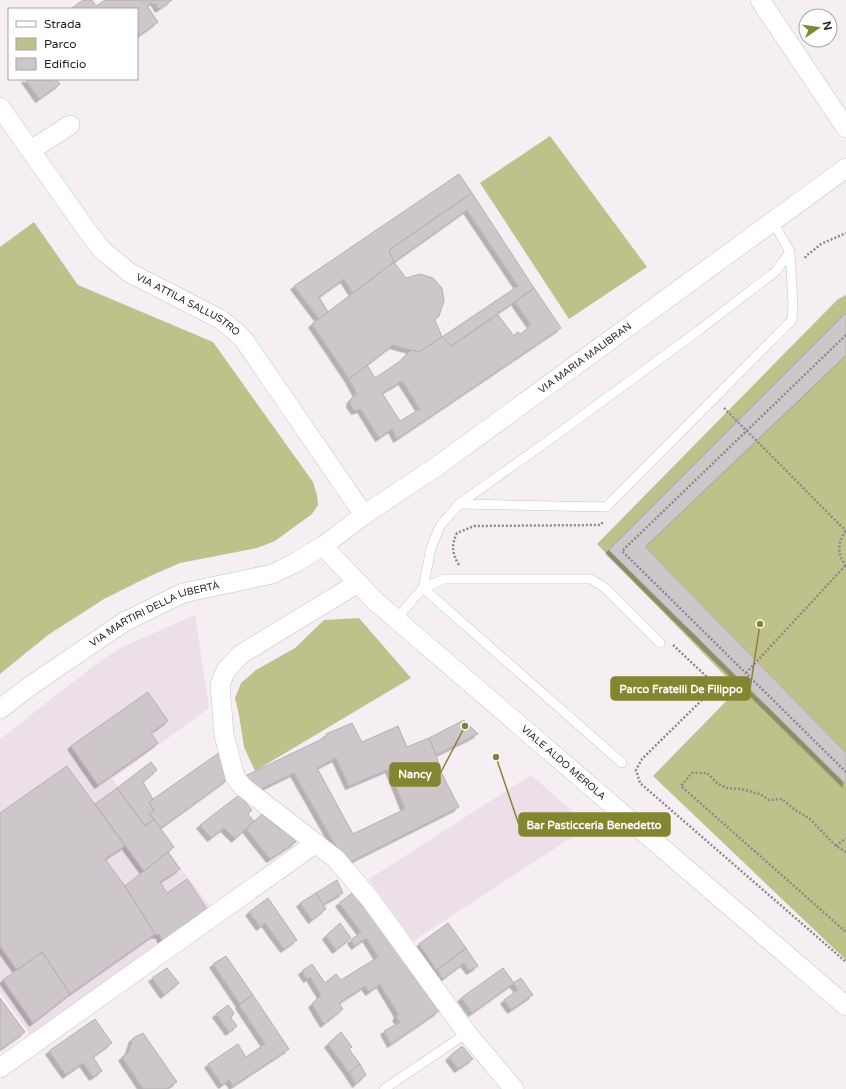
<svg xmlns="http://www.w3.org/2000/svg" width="846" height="1089" viewBox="0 0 846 1089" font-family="'Varela Round',sans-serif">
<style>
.built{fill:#ecdfe9}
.green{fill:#bec28a}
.building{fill:#cdc7cb;stroke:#b6b0b4;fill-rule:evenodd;filter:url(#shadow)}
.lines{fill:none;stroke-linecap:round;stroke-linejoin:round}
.lane-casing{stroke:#c9c3c8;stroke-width:10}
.street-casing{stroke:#c9c3c8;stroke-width:20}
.path{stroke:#8e898c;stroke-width:2.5;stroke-dasharray:2 2;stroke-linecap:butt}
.lane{stroke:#fff;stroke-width:9}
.street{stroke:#fff;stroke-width:19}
.labels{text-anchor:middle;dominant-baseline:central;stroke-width:3.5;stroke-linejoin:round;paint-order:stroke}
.street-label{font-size:10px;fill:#1f1d1e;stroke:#fff}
.leader{fill:none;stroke:#838630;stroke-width:1.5}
.callout-dot{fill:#838630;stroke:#fff;stroke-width:1.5}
.callout{fill:#838630;stroke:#838630;stroke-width:1.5}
.callout-label{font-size:11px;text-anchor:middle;font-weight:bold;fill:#fff}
</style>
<defs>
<filter id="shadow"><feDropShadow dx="-3.5" dy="3.5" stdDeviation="0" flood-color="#0004"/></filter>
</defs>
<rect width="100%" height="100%" fill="#f5eef3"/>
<path class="built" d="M195,615L209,708L112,779L213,910L32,1037L0,992V739L95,665L120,648Z
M531,775L589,826L413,941L369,879Z"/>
<path class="green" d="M550,136L647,267L569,319L480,183Z
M34,222L78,285L213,342L313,482L317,495L318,505L312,514L275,541L257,548L180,563L148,577L104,599L48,635L0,674V247Z
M846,295V960L653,776L738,689L597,544L838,299Z
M359,618L411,678L255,771L244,747L239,715L235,698L241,683L256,670L295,648L324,620Z"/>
<path class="building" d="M83,0H92L96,6L105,0H172L159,9L154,1L147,6L158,22L140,35L137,30V9H73L72,8Z
M25,79H56L60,84L39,99Z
M459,174L472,193L389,250L394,262L353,293L344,279L319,297L328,312L319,319L294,286Z
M472,193L534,288L451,346L442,337L518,286L467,210L394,262L389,250Z
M394,262L406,278L420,274L433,278L442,288L444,301L439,316L435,320L442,337L419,352L393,345L349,379L312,324Z
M534,288L561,328L397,439L392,429L379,438L361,409L355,411L350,404L351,399L357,394L349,379L367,365L375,378L399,362L411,350L419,352L442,337L451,346L498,315L514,336L517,332L521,334L531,325L515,302ZM402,381L420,409L400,421L382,393Z
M846,313V355L645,547L846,753V784L609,550Z
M148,692L168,721L151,733L158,743L98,785L71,746Z
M464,720L478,734L436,755L429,738Z
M352,723L362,742L398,726L407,747L429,738L436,755L441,772L459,807L346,864L294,773L257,791L245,776L326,737V734ZM336,758L349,786L389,769L405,809L353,834L317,768Z
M220,752L228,779L161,828L149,814L154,811L149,802Z
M151,762L157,770L143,782L153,799L149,802L154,811L149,814L154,819L145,826L117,788Z
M67,766L125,846L105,859L125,886L155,934L70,994L42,952L17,970L0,946V813Z
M117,788L145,826L154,819L174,847L144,871L95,804Z
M239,795L252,810L248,814L254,821L235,839L224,828L211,838L200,825Z
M262,814L280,829L289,834L296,842L270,859L246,829Z
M168,852L180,869L160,882L167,893L187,879L207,909L182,926L184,928L164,945L159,934L156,935L155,934L125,886Z
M337,880L343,893L323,904L316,893Z
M355,891L389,932L439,1011L391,1044L384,1031L400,1022L396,1018L398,1014L380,984L369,992L365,986L339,1003L343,1009L324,1024L312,1004L321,995L310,977L307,979L302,971L312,964L325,983L336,974L341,980L378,957L366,938L355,946L351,940L361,932L339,903Z
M316,893L326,909L312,920L300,903Z
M268,898L297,940L284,949L265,923L260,927L249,912Z
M340,923L351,938L336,950L326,936Z
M448,923L466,948L437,970L419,944Z
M466,948L478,966L470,971L464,963L443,979L437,970Z
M42,952L70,994L33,1023L3,980Z
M226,956L253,995L240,1004L213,964Z
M167,968L179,983L164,995L152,978Z
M503,968L514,983L472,1013L461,998Z
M521,978L533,995L511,1010L504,1000L518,990L513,983Z
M253,995L289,1049L233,1086L229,1080L222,1085L208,1064L238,1044L246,1057L265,1044L239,1005Z
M0,998L25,1032L0,1050Z
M228,1005L234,1013L231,1018L237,1026L229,1032L216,1014Z
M95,1019L112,1043L93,1057L102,1071L93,1077L83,1063L66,1075L49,1051Z
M341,1032L352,1047L349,1049L360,1064L349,1073L328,1044Z
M143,1033L177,1082L166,1089H143L122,1057L128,1053L133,1038Z
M462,1046L473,1059L458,1069L449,1057Z
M360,1064L366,1075L356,1084L349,1073Z"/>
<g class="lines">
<g class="lane-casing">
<path id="lane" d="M459,504L606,507L792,320L793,305L790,252L773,222
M396,619L423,588L431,548L440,526L459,504L552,438L698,331L776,271L790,252
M622,763L423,588L444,579H591L605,588L660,643
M384,1089L467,1033"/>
</g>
<g class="street-casing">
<g id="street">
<path d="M760,0L846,128"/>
<path id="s1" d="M0,107L88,232L103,251L130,273L220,319L235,331L244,340L364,515"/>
<path d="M31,150L70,125"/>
<path id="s2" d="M323,546L375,601L846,1006"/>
<path d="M358,583L240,655L226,670L220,685L224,735L235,777L243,787L336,859L370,899L467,1033L514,1089"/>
<path id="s3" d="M0,709L30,686L124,622L183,593L272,574L293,564L323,546L364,515L436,467L846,168"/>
<path d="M0,1068L316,843"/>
</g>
</g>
<path class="path" d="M805,258L806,256L821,244L846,233
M846,335L622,551L846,772
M724,408L846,531
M459,565C452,553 451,546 457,533L474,526L600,525L604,521
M846,566C837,554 837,543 846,531
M673,645L708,678L707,695L642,759L636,770L640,783L846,962
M746,673L845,566
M836,846L846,838
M846,852L836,846L810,819L794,809L782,799L769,800L760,794L741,789L727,788L718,784L707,773H692L681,786L846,932"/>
<use href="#lane" class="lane"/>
<use href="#street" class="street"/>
</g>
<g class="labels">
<g class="street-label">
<text stroke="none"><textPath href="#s1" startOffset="278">VIA ATTILA SALLUSTRO</textPath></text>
<text stroke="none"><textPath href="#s3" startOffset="689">VIA MARIA MALIBRAN</textPath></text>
<text stroke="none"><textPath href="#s3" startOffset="183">VIA MARTIRI DELLA LIBERTÀ</textPath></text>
<text stroke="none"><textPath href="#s2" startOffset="324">VIALE ALDO MEROLA</textPath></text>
</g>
</g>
<path class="leader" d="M760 624L750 689M465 726L440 774M496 757L519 825"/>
<g class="callout-dot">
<circle cx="760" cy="624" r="4"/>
<circle cx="465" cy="726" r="4"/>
<circle cx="496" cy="757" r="4"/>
</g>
<g class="callout">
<rect x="611" y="677" width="139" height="23" rx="4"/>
<rect x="390" y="763" width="50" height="23" rx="4"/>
<rect x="519" y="813" width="151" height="23" rx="4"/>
</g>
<g class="callout-label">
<text x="681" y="693">Parco Fratelli De Filippo</text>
<text x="415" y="778">Nancy</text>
<text x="594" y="829">Bar Pasticceria Benedetto</text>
</g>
<rect x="8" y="8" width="130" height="72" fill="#ffffff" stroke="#a5a5a5"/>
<rect x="16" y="21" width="20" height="6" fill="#ffffff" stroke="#a5a5a5"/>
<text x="44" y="28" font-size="12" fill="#1f1d1e">Strada</text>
<rect x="16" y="38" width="20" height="12" fill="#bec28a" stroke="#a5a5a5"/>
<text x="44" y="48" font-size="12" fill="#1f1d1e">Parco</text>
<rect x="16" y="58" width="20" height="12" fill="#cdc7cb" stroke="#a5a5a5"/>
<text x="44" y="68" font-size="12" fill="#1f1d1e">Edificio</text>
<g transform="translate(818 28) rotate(77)"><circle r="19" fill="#ffffff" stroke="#a5a5a5"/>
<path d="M0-3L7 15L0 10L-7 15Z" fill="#838630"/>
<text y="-6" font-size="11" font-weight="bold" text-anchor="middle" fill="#1f1d1e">N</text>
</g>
</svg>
